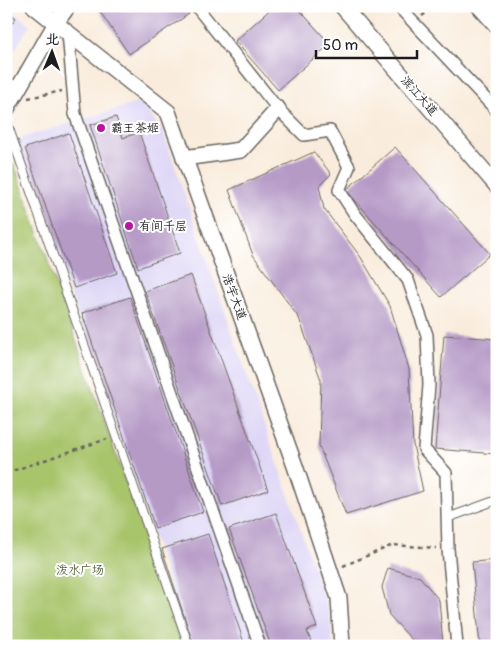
<svg xmlns="http://www.w3.org/2000/svg" width="503" height="652" viewBox="0 0 503 652" font-family="Pangolin,'LXGW WenKai TC',sans-serif">
<style>
.built{fill:#ddd5f6}
.green{fill:#a8c56c;stroke:#627044}
.building{fill:#b59ac6}
.lines{fill:none;stroke-linecap:round;stroke-linejoin:round}
.service-casing{stroke:#69655f;stroke-width:10}
.pedestrian-casing{stroke:#69655f;stroke-width:14}
.minor-casing{stroke:#69655f;stroke-width:18}
.path{stroke:#69655f;stroke-width:2.5;stroke-dasharray:4 4;stroke-linecap:butt}
.service{stroke:#fff;stroke-width:8}
.pedestrian{stroke:#fff;stroke-width:11}
.minor{stroke:#fff;stroke-width:15}
.poi-dot{fill:#b5179e;stroke:#fff;stroke-width:2}
.labels{text-anchor:middle;dominant-baseline:central;stroke-width:4;stroke-linejoin:round;paint-order:stroke}
.street-label{font-size:12px;fill:#1c1c1c;stroke:#fff}
.poi-label{font-size:12px;fill:#1c1c1c;stroke:#fff;text-anchor:start}
.park-label{font-size:12px;fill:#54603c;stroke:#fff}
</style>
<rect width="100%" height="100%" fill="#fff"/>
<filter id="ink" filterUnits="userSpaceOnUse"><feTurbulence type="fractalNoise" baseFrequency=".02" numOctaves="2"/><feDisplacementMap in="SourceGraphic" scale="10" xChannelSelector="R" yChannelSelector="G"/><feConvolveMatrix kernelMatrix="1 2 1 2 8 2 1 2 1" color-interpolation-filters="sRGB"/></filter>
<filter id="wash" filterUnits="userSpaceOnUse"><feTurbulence type="fractalNoise" baseFrequency=".0096" numOctaves="4" result="noise"/><feDisplacementMap in="SourceGraphic" scale="20" xChannelSelector="R" yChannelSelector="G"/><feGaussianBlur stdDeviation="1.12" result="paint"/><feColorMatrix in="noise" values="0 0 0 0 0 0 0 0 0 0 0 0 0 0 0 0 0 1.4 0 .05"/><feComposite in="paint" operator="in"/></filter>
<g filter="url(#wash)">
<rect width="100%" height="100%" fill="#f9ecdc"/>
<path class="built" d="M6,6L30,25L6,64Z
M141,102L163,132L329,612L333,646H191L18,139Z"/>
<path class="green" d="M14,164L183,646H6V167Z"/>
<g id="blocks">
<path class="building" d="M96,6H184L189,14L129,54Z
M274,6H296L330,44L278,90L235,41Z
M6,10L16,18L6,30Z
M116,117L123,138L139,132L180,253L138,268L90,125Z
M69,133L117,273L74,288L25,148Z
M395,147L490,254L441,297L346,190Z
M314,152L331,174L319,186L324,209L360,256L390,306L409,369L413,445L423,491L346,515L319,446L321,380L299,318L253,255L229,190Z
M191,275L268,490L222,506L145,291Z
M130,297L203,512L155,528L82,313Z
M444,335L497,339V454L435,449Z
M276,513L317,627L307,631L313,646H271L229,529Z
M208,534L245,646H194L162,549Z
M497,560V646H480L472,562Z
M388,568L420,577L439,600L443,644L413,641L389,615L382,587Z"/>
</g>
</g>
<g filter="url(#ink)">
<use href="#blocks" fill-opacity="0" stroke="#69655f" stroke-width="1"/>
<g class="lines">
<g class="service-casing">
<path id="service" d="M6,120L189,646
M447,518L497,500"/>
</g>
<g class="pedestrian-casing">
<path id="pedestrian" d="M196,6L278,109L304,135L330,131L349,167L339,190L354,213L408,280L427,335L429,385L424,449L446,473L448,549L457,646
M398,6L497,111
M68,32L75,114L260,646
M6,81L18,90"/>
</g>
<g class="minor-casing">
<path id="minor" d="M34,6L168,112L295,466L339,598L342,646
M342,6L497,186
M479,6L497,26
M6,110L56,23L68,6
M184,158L241,150L278,109"/>
</g>
<path class="path" d="M422,16L435,6
M28,98L62,91
M6,473L107,439
M343,566L393,545L436,548"/>
<use href="#service" class="service"/>
<use href="#pedestrian" class="pedestrian"/>
<use href="#minor" class="minor"/>
</g>
</g>
<g class="poi-dot">
<circle cx="101" cy="128" r="5"/>
<circle cx="129" cy="226" r="5"/>
</g>
<g class="labels">
<g class="street-label">
<text transform="translate(419 96) rotate(49)">滨江大道</text>
<text transform="translate(234 297) rotate(70)">浩宇大道</text>
</g>
<g class="poi-label">
<text x="111" y="128">霸王茶姬</text>
<text x="139" y="226">有间千层</text>
</g>
<g class="park-label">
<text x="80" y="570">泼水广场</text>
</g>
</g>
<rect width="503" height="652" fill="none" stroke="#fff" stroke-width="25"/>
<g transform="translate(52 52) rotate(2)" stroke="#ffffff" stroke-width="4" paint-order="stroke">
<path d="M0-4L9 19L0 12L-9 19Z" fill="#1c1c1c"/>
<text y="-8" font-size="14" font-weight="bold" text-anchor="middle" fill="#1c1c1c">北</text>
</g>
<path d="M316 50v8h101v-8" fill="none" stroke="#1c1c1c" stroke-width="2.5"/>
<text x="323" y="50" font-size="15" fill="#1c1c1c" stroke="#ffffff" stroke-width="4" paint-order="stroke">50 m</text>
</svg>
